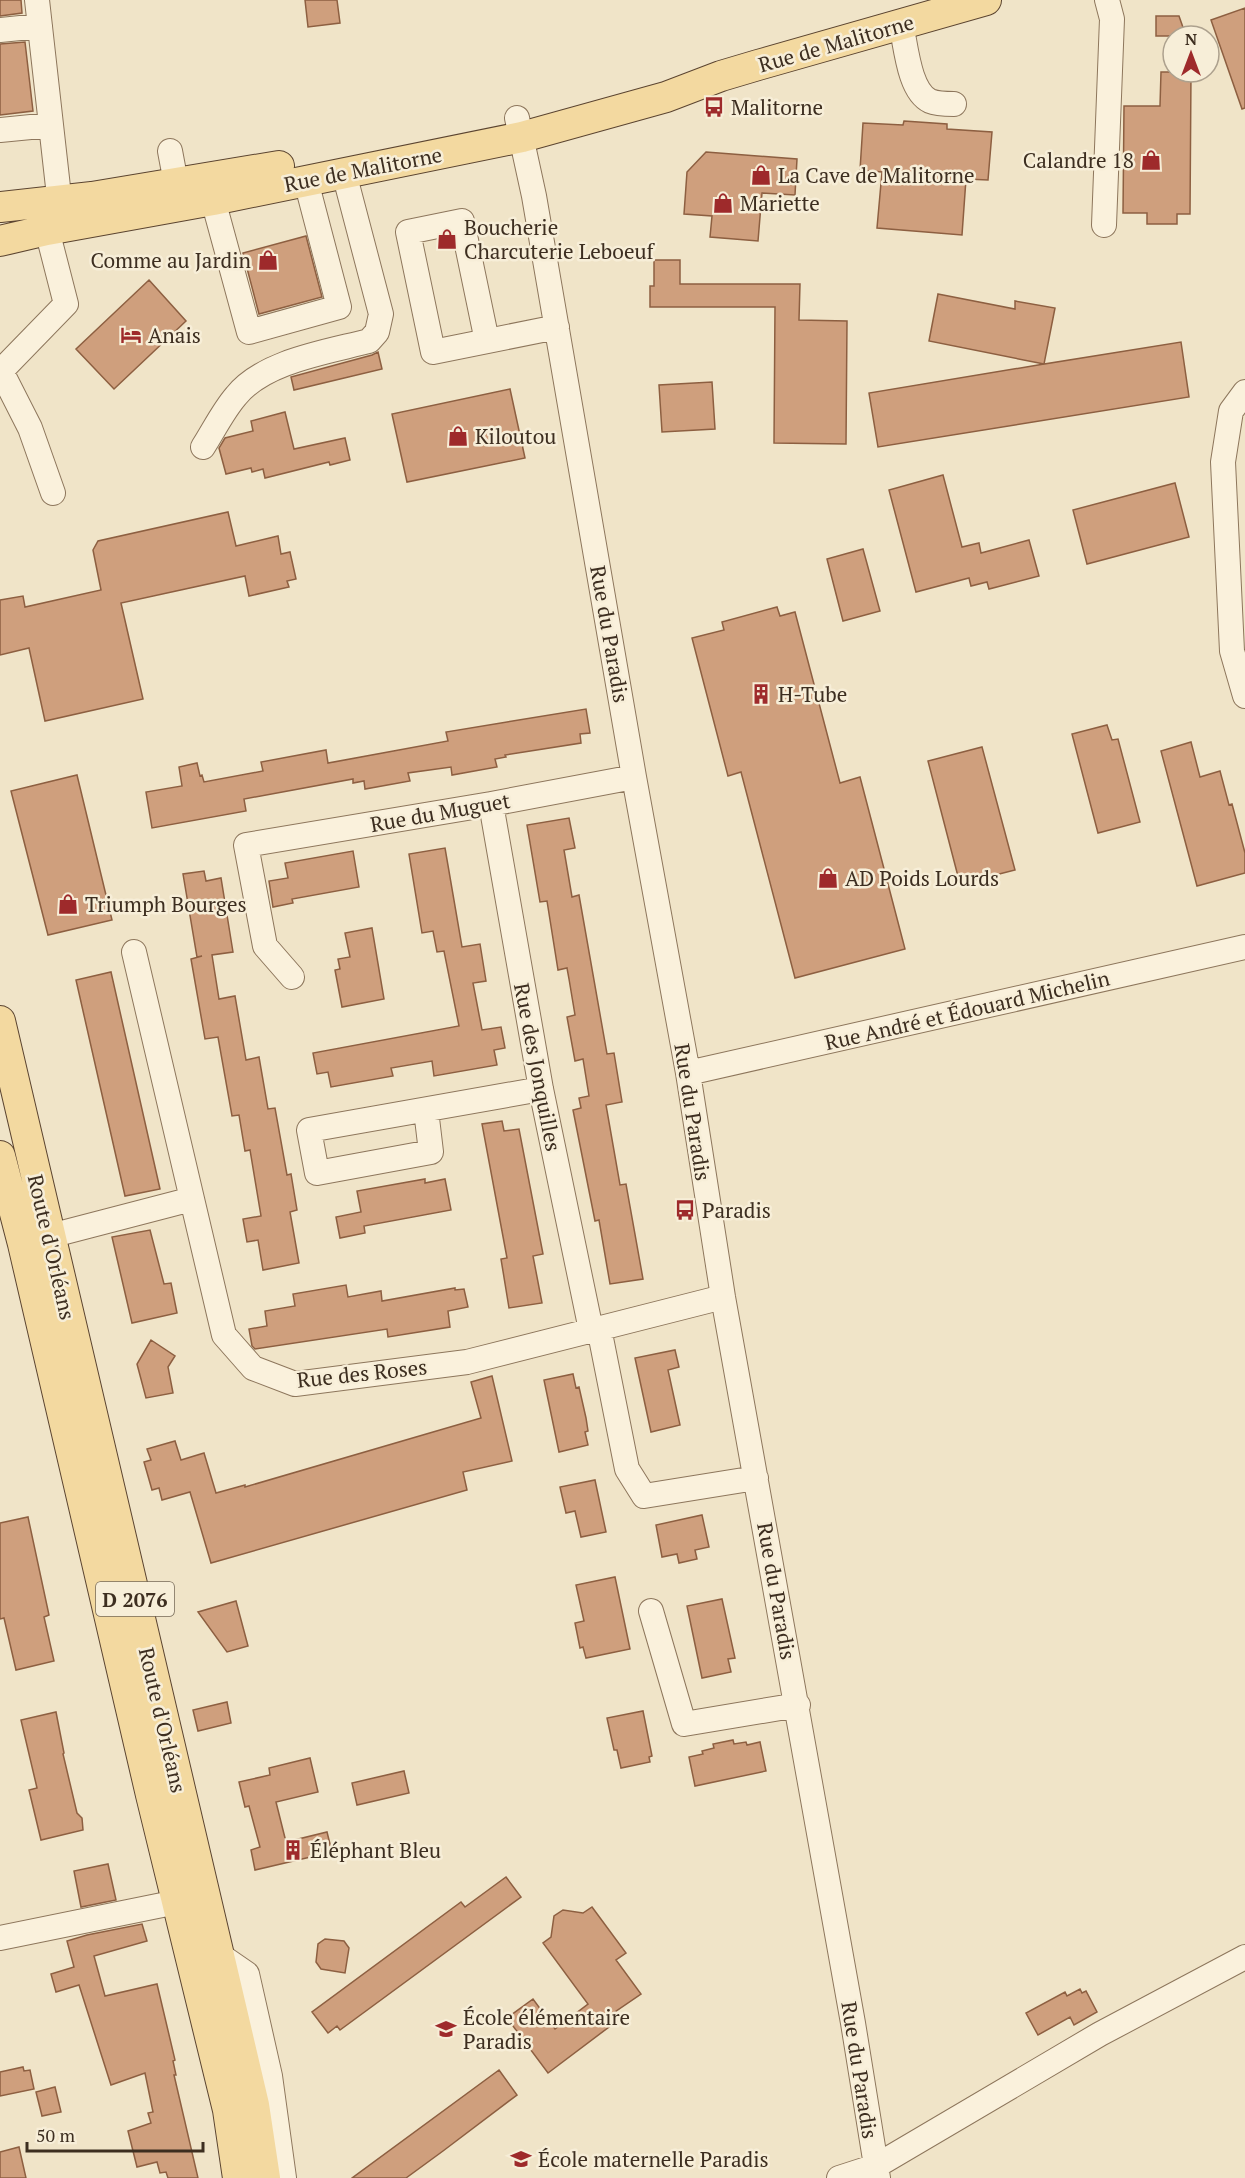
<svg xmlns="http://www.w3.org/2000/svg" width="1245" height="2178" viewBox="0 0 1245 2178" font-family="'PT Serif',serif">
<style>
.building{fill:#cf9f7d;stroke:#8d5f41;stroke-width:1.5}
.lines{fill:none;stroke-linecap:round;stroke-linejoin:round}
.minor-casing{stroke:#8d765c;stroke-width:26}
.major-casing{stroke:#5b4430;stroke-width:32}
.minor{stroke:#faf1dc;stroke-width:24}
.major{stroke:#f3d9a0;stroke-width:30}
.labels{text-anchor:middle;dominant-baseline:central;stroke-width:5;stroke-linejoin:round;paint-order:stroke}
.shield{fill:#f7eed8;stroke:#756857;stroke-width:1.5}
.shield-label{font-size:20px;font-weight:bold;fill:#3d2e20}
.street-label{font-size:21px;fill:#3d2e20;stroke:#f7eed8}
.poi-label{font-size:21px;fill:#3d2e20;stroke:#f7eed8;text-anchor:start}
</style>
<rect width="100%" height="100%" fill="#f0e4c8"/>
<path class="building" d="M0,0H21L22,13L0,16Z
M305,0H337L340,23L308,27Z
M1245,8V108L1242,109L1211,20Z
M1156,16H1179L1186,36H1156Z
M25,42L33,111L0,115V44Z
M1161,72H1191L1190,214H1177V224H1147V213H1123L1124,106H1160Z
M904,121L947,124V129L992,132L988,180L966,179L962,235L877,228L882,172L860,170L863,123L903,125Z
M706,152L797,159L795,195L762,193L758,241L710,237L712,216L684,214L687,172Z
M306,236L322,297L259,314L243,253Z
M654,260H680V284H800L799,320L847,321L846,444L774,443L775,307H650V286H654Z
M149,280L186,321L114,389L76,349Z
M938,294L1015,309V301L1055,308L1044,364L1181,342L1189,397L878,447L869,393L1044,364L929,341Z
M378,352L382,369L294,390L291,377L372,355Z
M712,382L715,429L662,432L659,385Z
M510,389L525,458L407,482L392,414Z
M285,412L294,449L345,438L350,460L330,465L329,462L265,478L263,469L252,472L251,468L226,474L219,448L225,438L253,431L251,421Z
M943,475L962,547L979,543L981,553L1029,540L1039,576L989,589L987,582L971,586L969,578L916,592L889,490Z
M1175,483L1189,537L1087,564L1073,510Z
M228,512L236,546L278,536L281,554L290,552L296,579L287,581L289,587L249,596L245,576L121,603L143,699L45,721L29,648L0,655V600L23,596L25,607L101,590L93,550L98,541Z
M863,549L880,611L843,621L827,559Z
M777,607L780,616L795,612L840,783L860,777L905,949L795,978L741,772L728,776L692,638L724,630L722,622Z
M586,709L590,733L580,734L581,743L505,755L506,757L495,759L497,767L452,775L451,767L408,773L410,781L365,789L364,781L353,783V779L244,799L246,811L152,828L146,792L182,786L179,767L197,763L200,776L202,775L204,782L263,771L261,762L326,750L328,763L448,741L446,732Z
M1107,725L1112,740L1118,739L1140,822L1098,833L1072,734Z
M1191,742L1200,777L1220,771L1229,805L1232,804L1245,853V873L1197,886L1161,751Z
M982,747L1015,870L960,884L928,761Z
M77,775L112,920L48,935L11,791Z
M569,818L575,848L564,850L572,897L579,895L607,1054L614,1053L622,1102L606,1105L620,1185L626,1184L643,1279L610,1284L599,1220L595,1221L573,1110L581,1108L579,1098L589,1096L583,1059L575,1061L567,1017L575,1015L569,979L567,968L558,970L547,901L540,902L527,825Z
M445,848L462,947L480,944L486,981L473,983L482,1030L501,1027L505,1048L494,1050L497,1065L434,1076L432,1061L391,1068L393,1076L331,1087L328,1072L317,1074L313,1053L459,1026L444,951L437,952L433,931L422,933L409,854Z
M353,851L359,887L292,899L293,903L273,907L269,881L288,878L285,863Z
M204,871L206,881L221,878L233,952L212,955L219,999L235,996L246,1060L259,1057L268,1109L275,1108L287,1175L291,1174L297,1210L290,1212L299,1263L263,1270L258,1240L247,1242L243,1219L261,1216L250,1150L245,1151L239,1115L232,1116L218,1037L205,1039L191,959L202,956L197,957L183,874Z
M372,928L384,999L342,1007L335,970L340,969L338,959L350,957L345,933Z
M111,972L160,1189L125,1196L76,980Z
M502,1121L504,1131L519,1129L543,1254L533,1256L542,1303L509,1308L501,1259L507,1258L482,1124Z
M425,1179V1183L445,1179L451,1210L364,1226L365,1233L340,1238L336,1217L361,1212L357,1191Z
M150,1230L164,1284L171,1283L177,1313L132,1323L112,1237Z
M346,1285L348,1297L381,1291L382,1301L455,1288V1290L464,1289L468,1307L448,1311L450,1327L388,1337L387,1329L255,1349L252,1346L249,1329L267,1326L265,1311L295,1306L293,1294Z
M151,1340L175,1356L168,1367L173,1393L146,1398L137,1364Z
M675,1350L679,1367L668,1370L680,1425L651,1432L635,1358Z
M573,1374L576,1388L579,1387L586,1418L588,1431L585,1432L588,1445L559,1452L544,1380Z
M492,1376L512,1461L463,1472L467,1490L211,1563L190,1492L162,1500L159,1488L152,1490L144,1462L151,1460L147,1449L175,1441L181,1460L204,1453L216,1493L245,1485V1487L481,1418L471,1382Z
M595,1480L606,1532L581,1537L575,1511L566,1513L560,1487Z
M702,1515L709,1547L695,1550L697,1559L679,1563L677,1554L662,1557L656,1525Z
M28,1517L49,1615L44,1617L54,1661L16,1670L4,1618L0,1619V1523Z
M615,1577L630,1649L586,1658L583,1647L580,1648L575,1623L584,1621L576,1585Z
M722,1599L735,1658L728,1659L731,1672L702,1678L687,1606Z
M236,1601L248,1646L227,1652L198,1612Z
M227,1702L231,1723L198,1731L193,1710Z
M643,1711L652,1756L649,1757L650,1762L621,1768L617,1750H614L607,1718Z
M56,1712L64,1753L63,1754L77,1813L82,1818L83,1830L41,1840L29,1790L37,1788L21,1720Z
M733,1740L734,1744L746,1742L747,1745L760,1742L766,1771L695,1786L689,1757L703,1754L702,1751L714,1748L713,1744Z
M310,1758L318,1792L276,1802L286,1842L327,1832L332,1852L255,1870L251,1850L260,1847L249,1806L245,1807L239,1782L270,1775L269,1768Z
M404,1771L409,1793L357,1805L352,1783Z
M108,1864L116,1900L81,1907L74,1871Z
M506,1877L521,1897L340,2030L337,2026L328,2033L312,2012L461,1902L465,1907Z
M592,1907L626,1953L616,1960L641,1994L612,2014L617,2021L548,2073L507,2018L533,1999L555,2029L588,2004L543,1943L551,1937L554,1916L563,1910L583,1913Z
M142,1924L147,1941L94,1956L105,1996L157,1984L175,2060L173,2061L176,2075H174L198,2178H168L166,2172L160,2173L157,2162L137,2167L128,2131L151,2123L148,2113L153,2112L145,2073L111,2085L79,1985L56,1992L51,1974L74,1967L67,1941L87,1935Z
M325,1939L344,1941L349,1948L345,1973L321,1969L316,1962L318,1944Z
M1080,1989L1082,1993L1086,1991L1097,2012L1074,2025L1070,2017L1038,2035L1026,2013L1065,1992L1067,1996Z
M23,2067L24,2071L30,2070L34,2089L0,2096V2072Z
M499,2070L517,2095L443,2151L406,2178H352Z
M55,2087L61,2112L42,2116L36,2092Z
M19,2147L26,2178H0V2152Z"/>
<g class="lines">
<g class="minor-casing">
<path id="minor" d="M37,0L59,196
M901,24C906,46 909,91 930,101C937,104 946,104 954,104
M0,30L40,26
M517,118L534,196L634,777L688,1073L723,1297L853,2023L878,2178
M0,130L51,125
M170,151L176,183
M213,200L249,332L339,307L306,181
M1104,225L1112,19L1107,0
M47,230L66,304L1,371L30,428L53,493
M487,341L462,221L408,232L433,352L557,327
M1245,392L1231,411L1223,462L1232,651L1245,696
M203,447C214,430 223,411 236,396C264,361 327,352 369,341L377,332L381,314L344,173
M491,804L541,1089L591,1330
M134,952L192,1199
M292,977L265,946L246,845L491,804L634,777
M688,1073L1245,947
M426,1110L431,1152L317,1173L309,1130L541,1089
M50,1236L192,1199L224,1335L253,1368L295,1384L467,1362L723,1297
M599,1328L627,1469L644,1496L756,1478
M651,1611L684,1724L798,1705
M0,1938L177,1902
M218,1954L247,1974L270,2076L284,2178
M839,2178L876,2166L1100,2034L1245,1957"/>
</g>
<g class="major-casing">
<path id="major" d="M0,207L92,197L279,166
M0,241L47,230L213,200L522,137L666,97L721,76L758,65L986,0
M0,1021L254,2105L265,2178
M0,1156L23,1244L151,1795L228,2110L238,2178"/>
</g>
<use href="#minor" class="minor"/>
<use href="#major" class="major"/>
</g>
<defs>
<g id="bus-bare" transform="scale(1.62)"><path d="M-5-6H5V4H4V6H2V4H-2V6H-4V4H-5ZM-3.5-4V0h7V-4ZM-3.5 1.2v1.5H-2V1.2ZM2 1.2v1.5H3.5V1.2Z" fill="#9e2a2b" stroke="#f7eed8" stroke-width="2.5" paint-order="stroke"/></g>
<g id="shop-bare" transform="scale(1.62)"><path d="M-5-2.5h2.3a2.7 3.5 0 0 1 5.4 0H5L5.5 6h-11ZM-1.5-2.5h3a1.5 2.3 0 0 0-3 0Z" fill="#9e2a2b" stroke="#f7eed8" stroke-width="2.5" paint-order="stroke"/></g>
<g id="hotel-bare" transform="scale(1.62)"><path d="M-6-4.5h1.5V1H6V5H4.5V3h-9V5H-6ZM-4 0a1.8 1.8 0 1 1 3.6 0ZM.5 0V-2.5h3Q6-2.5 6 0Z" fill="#9e2a2b" stroke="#f7eed8" stroke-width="2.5" paint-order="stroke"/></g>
<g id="building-bare" transform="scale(1.62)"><path d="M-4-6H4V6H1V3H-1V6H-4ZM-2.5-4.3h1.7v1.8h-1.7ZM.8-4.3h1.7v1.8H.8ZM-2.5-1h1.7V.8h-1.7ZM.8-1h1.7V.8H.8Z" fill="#9e2a2b" stroke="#f7eed8" stroke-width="2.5" paint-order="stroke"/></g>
<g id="school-bare" transform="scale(1.62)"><path d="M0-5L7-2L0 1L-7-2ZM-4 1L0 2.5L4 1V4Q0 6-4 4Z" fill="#9e2a2b" stroke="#f7eed8" stroke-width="2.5" paint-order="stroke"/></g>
</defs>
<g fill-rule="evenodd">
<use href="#bus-bare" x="714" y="107"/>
<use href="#shop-bare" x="1151" y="160"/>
<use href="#shop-bare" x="761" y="175"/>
<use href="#shop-bare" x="723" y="203"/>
<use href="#shop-bare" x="447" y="239"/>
<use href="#shop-bare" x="268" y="260"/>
<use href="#hotel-bare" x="131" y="335"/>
<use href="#shop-bare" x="458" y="436"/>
<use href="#building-bare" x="761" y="694"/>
<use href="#shop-bare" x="828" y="878"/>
<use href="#shop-bare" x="68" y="904"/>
<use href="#bus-bare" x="685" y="1210"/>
<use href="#building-bare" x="293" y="1850"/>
<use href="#school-bare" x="446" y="2029"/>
<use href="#school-bare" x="521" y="2159"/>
</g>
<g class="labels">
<rect class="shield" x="96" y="1582" width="78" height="34" rx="4.5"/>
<g class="shield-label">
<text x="135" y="1599">D 2076</text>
</g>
<g class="street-label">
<text transform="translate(836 43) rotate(-16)">Rue de Malitorne</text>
<text transform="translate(363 169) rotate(-11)">Rue de Malitorne</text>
<text transform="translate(610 634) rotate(80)">Rue du Paradis</text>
<text transform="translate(440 812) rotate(-10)">Rue du Muguet</text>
<text transform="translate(967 1010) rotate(-13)">Rue André et Édouard Michelin</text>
<text transform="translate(538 1067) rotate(79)">Rue des Jonquilles</text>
<text transform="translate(693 1112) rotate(81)">Rue du Paradis</text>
<text transform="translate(52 1247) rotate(77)">Route d'Orléans</text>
<text transform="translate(362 1373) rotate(-6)">Rue des Roses</text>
<text transform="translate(777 1591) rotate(80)">Rue du Paradis</text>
<text transform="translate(163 1720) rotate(77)">Route d'Orléans</text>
<text transform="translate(860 2070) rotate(81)">Rue du Paradis</text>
</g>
<g class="poi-label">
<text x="731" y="107">Malitorne</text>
<text x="1134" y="160" text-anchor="end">Calandre 18</text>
<text x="778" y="175">La Cave de Malitorne</text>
<text x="740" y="203">Mariette</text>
<text x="464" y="227">Boucherie<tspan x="464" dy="24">Charcuterie Leboeuf</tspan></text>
<text x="251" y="260" text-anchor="end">Comme au Jardin</text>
<text x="148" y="335">Anais</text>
<text x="475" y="436">Kiloutou</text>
<text x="778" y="694">H-Tube</text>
<text x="845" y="878">AD Poids Lourds</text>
<text x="85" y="904">Triumph Bourges</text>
<text x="702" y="1210">Paradis</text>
<text x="310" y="1850">Éléphant Bleu</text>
<text x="463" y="2017">École élémentaire<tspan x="463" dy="24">Paradis</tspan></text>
<text x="538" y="2159">École maternelle Paradis</text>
</g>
</g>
<g transform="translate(1191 54)"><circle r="28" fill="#f7eed8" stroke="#ada18e" stroke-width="1.5"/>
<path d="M0-4.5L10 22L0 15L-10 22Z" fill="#9e2a2b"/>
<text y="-9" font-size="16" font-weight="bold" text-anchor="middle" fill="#3d2e20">N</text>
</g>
<path d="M27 2142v9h176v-9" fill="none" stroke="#3d2e20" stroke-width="3"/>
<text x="36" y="2142" font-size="18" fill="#3d2e20" stroke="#f7eed8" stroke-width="4.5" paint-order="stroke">50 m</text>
</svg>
